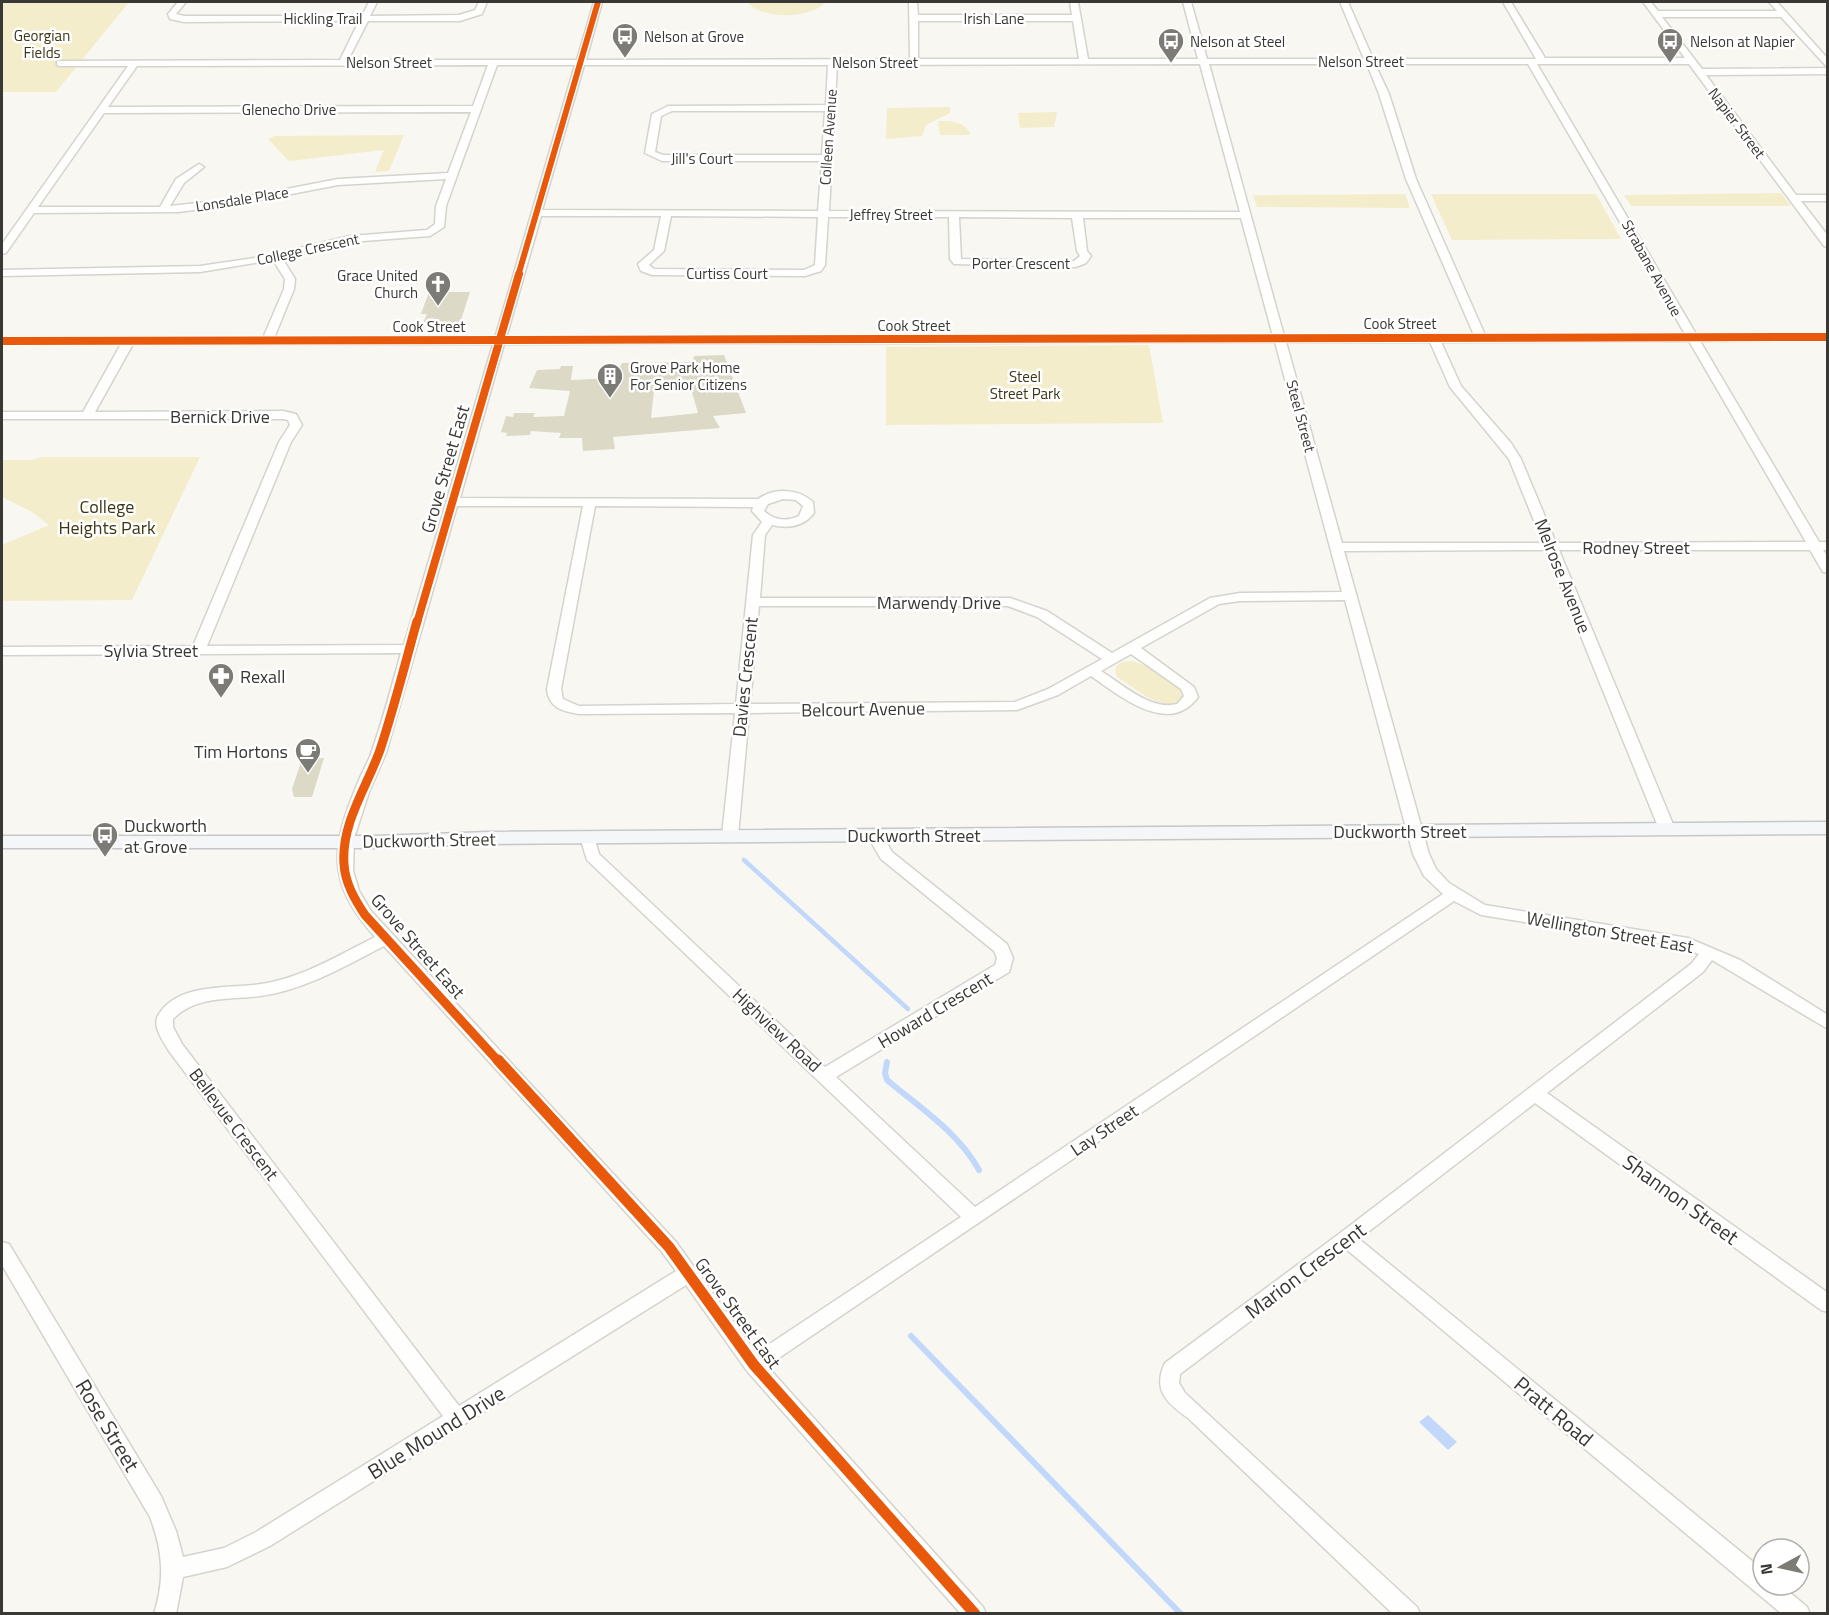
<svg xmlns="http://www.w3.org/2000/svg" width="1829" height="1615" viewBox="0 0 1829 1615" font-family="'Titillium Web',sans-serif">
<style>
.green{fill:#f4edcc}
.water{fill:#c2d8fb}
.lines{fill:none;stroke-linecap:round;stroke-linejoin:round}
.stream-far1{stroke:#c2d8fb;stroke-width:4.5}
.stream{stroke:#c2d8fb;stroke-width:6}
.building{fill:#ddd9c7;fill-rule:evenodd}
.minor-casing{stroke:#d4d3ce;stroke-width:3}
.major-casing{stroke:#c5c7c9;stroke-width:3}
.minor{fill:#fefefd;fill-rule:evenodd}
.major{fill:#f5f6f8;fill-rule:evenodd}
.cycleway-far3-casing{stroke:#fff;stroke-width:8}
.cycleway-far2-casing{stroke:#fff;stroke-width:10}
.cycleway-far1-casing{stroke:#fff;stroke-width:13}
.cycleway-casing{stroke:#fff;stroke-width:15}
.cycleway-far3{stroke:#e8590c;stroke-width:6}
.cycleway-far2{stroke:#e8590c;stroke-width:8}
.cycleway-far1{stroke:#e8590c;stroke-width:9}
.cycleway{stroke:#e8590c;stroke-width:11}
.labels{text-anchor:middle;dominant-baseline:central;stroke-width:5;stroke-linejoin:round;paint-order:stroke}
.far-street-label{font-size:15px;fill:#393834;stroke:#fff}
.far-park-label{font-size:15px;fill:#3d3613;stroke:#fff}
.far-poi-label{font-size:15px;fill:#393834;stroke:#fff;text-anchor:start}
.street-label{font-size:18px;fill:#393834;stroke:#fff}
.park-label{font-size:18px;fill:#3d3613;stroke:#fff}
.poi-label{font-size:18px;fill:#393834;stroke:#fff;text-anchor:start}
.near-street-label{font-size:21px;fill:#393834;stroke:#fff}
</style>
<rect width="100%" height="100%" fill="#f8f7f1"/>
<path class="green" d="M2,2H129L56,92H2Z
M747,2H826C811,19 761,20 747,2Z
M950,107V113L926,125L922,136L886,139L887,108Z
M1057,112L1054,127L1020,128L1018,113Z
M938,121C953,121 964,121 971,135H940Z
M404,135L389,171L375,172L384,150L289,161L268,139L275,136Z
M1781,193L1791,206H1631L1624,195Z
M1405,194L1410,208L1257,207L1253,195Z
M1431,194H1596L1621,239L1452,240Z
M1149,345L1163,423L886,425V347Z
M41,457H200L132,600L2,601V545L49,525L32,512L2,497V460H33Z
M1132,661C1148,665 1177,681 1184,696C1168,719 1134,687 1117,677L1115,671C1116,662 1124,662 1132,661Z"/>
<path class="water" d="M1428,1415L1457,1442L1448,1450L1419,1422Z"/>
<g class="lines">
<path class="stream-far1" d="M744,860L908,1009"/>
<path class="stream" d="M887,1062L885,1073L887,1080C919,1107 958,1132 979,1170
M911,1336L1181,1614"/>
</g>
<path class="building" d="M429,292H470L460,323H423L427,314H421Z
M724,355L746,413L713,416L720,428L613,437L615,449L583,451L582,438H559L561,433L531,431L530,435L506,436L507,433L501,432L506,416L513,417L514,413H535L533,417L564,416L570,391L529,388L537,370L560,369L561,366H573L571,380L615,378L622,363L692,362L694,356ZM655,381L689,382L698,413L651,418Z
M324,758L312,797H294L292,789L302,759Z"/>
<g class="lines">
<g class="minor-casing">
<path id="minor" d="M178,2H186L176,14L184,16H362L369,2H377L370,16L459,15L475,10L479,2H487L482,14L460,21H368L348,60H577L594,2H602L586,60L910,59L909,2H917L918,15H1072L1070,2H1078L1088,59H1198L1183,2H1191L1207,59H1364L1340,2H1348L1373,59H1536L1503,2H1511L1545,58H1685L1643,2H1651L1658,11H1777L1769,2H1777L1828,59V68L1781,17H1662L1702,69L1828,68V74L1706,75L1796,195H1828V201H1801L1828,236V247L1824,246L1689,64H1537L1696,334H1828V340L1700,341L1819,542H1828V550H1823L1828,557V573L1823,572L1810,550H1559L1675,829L1672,833H1662L1659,829L1546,550L1344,551L1429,854L1436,869L1449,883L1485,905L1688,938L1740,960L1828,1015V1029L1712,960L1703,972L1547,1093L1828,1293V1312L1821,1310L1535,1103L1359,1239L1763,1570V1585H1781L1807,1607L1810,1614H1782L1346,1249L1180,1374L1179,1383L1185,1393L1417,1607L1420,1614H1393L1188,1418C1167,1403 1152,1390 1165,1363L1339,1234L1691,964L1699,954L1680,947L1481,915L1454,901L767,1366L983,1607L986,1614H961L747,1371L686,1285L270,1546L227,1567L183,1577L176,1614H154C165,1579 163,1551 150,1517L2,1265V1242L9,1244L161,1496L176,1531L183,1557L224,1548L256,1532L443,1416L169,1051C163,1041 151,1025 159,1014C179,982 230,989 261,984C302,978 339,955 375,937C325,881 331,846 359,780C363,770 369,761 372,751C383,719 392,686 401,653L2,655V647L193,646L279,442L290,425L288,420L283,419H2V412H83L121,344H2V338H263L284,289L285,279L273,260L200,272L2,276V270L200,266L261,257L350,236L427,230L435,224L436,206L446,179L338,185L234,205L178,212L34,213L6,253L2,254V244L128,66H60L57,65V61L340,60L359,21L184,22L170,19L168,14ZM918,21H1073L1079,59H918ZM1200,64L1240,212L829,211L837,65ZM1209,64H1367L1379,94L1406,179L1474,335L1284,336ZM1375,64H1528L1685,334L1485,335L1416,179L1389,94ZM488,65L473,106L108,107L137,66ZM497,65H575L495,338H274L294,289L295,279L282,258L350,242L430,236L444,227L446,206ZM584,65H828L826,105L668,106L652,114L645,153L662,161H822L818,211L542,210ZM672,111H825L822,155H663L655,152L661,116ZM471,112L448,173L338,179L234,199L170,206L184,183L204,167L199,164L176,179L160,207H38L104,113ZM541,216H661L654,250L638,264L641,271L652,275L805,276L821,271L825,265L828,217H949L950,259L954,264L1076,267L1086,263L1091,256L1087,251L1083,218H1241L1273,336L506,338ZM671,216L818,217L815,265L804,270L654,269L649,265L664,251ZM959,217L1072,218L1077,251L1080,256L1074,261L961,259ZM1689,341L1806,542L1556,543L1521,459L1511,443L1461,386L1441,342ZM1275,342L1342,592L1240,593L1210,598L1112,653L1047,611L1010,598H760L765,535L772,525C789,529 804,526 814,513L813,502C799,489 775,487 758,499L460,498L504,344ZM1286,342H1430L1450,387L1509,459L1543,543H1342ZM133,344H493L404,645L207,646L291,442L302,425L296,414L283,411L95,412ZM783,499L796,500L803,506L799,516C786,522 774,520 764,511L768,504ZM457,506H583L547,689C549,708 562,711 579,714L735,713L722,836L730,841L738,836L749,713L1017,710L1058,695L1091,676C1120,696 1169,737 1198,697L1194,687L1141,648L1219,604L1240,601L1345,600L1413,854L1424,876L1443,894L975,1207L836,1077L1009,972L1013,958L1007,944L892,852L880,831H870L867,835L881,859L994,951L997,958L995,965L825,1067L599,854L593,833H583L580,837L587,860L961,1217L756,1353L676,1242L371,911L359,891L353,871L354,838L369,792L386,753ZM595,506L753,507L752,511L762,522L753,535L736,704L579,706L563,699L561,689ZM759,606H1008L1037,617L1102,659L1048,689L1015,702L750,704ZM1131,654L1181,689L1184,696L1177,704C1151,711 1122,684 1101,671ZM384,946L662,1252L676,1271L459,1406L182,1044L173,1027V1019C196,995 231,1000 260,996C305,990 345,966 384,946Z"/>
</g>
<g class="major-casing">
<path id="major" d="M1828,822V834L488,844L375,848H2V836H375L488,832Z"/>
</g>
<use href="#minor" class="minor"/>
<use href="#major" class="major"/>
<g class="cycleway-far3-casing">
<path id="cycleway-far3" d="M518,276L598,2"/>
</g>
<g class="cycleway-far2-casing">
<path id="cycleway-far2" d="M2,341L1828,337
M417,623L519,274"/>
</g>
<g class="cycleway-far1-casing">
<path id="cycleway-far1" d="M417,621C405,664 394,708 380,750C367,787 341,823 344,864C345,883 355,900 365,915L499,1062"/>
</g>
<g class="cycleway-casing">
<path id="cycleway" d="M498,1060L669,1247L754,1365L975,1614"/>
</g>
<use href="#cycleway-far3" class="cycleway-far3"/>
<use href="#cycleway-far2" class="cycleway-far2"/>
<use href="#cycleway-far1" class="cycleway-far1"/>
<use href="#cycleway" class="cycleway"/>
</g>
<defs>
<g id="bus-pin" transform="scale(1.35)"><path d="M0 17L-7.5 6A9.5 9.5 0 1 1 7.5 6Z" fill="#7c7b76" stroke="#fff"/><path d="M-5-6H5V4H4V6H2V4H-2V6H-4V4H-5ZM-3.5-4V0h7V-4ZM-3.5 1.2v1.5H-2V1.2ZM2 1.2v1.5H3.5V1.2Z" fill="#fff"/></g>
<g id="church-pin" transform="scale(1.35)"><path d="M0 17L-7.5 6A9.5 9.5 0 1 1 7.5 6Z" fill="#7c7b76" stroke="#fff"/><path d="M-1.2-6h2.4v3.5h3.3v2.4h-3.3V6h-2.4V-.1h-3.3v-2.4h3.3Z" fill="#fff"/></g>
<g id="building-pin" transform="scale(1.35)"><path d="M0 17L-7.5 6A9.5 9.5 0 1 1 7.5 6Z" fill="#7c7b76" stroke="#fff"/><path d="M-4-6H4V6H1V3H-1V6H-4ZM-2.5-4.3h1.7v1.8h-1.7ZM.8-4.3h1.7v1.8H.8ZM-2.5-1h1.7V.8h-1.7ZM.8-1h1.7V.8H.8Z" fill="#fff"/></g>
<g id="pharmacy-pin" transform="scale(1.35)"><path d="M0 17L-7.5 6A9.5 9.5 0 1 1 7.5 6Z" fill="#7c7b76" stroke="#fff"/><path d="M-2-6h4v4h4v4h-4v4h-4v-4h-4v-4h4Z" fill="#fff"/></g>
<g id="cafe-pin" transform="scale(1.35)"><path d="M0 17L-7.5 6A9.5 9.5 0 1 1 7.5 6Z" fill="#7c7b76" stroke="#fff"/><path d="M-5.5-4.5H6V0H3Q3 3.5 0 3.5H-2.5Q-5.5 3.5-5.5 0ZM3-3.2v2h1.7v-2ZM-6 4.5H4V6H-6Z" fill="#fff"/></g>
</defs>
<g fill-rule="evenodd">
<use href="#bus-pin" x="625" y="36"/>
<use href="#bus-pin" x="1171" y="41"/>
<use href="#bus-pin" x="1670" y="41"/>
<use href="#church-pin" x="438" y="284"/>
<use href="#building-pin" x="610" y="376"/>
<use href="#pharmacy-pin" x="221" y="676"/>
<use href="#cafe-pin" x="308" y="751"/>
<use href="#bus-pin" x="105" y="835"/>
</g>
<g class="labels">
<g class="far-street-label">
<text x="323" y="18">Hickling Trail</text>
<text x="994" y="18">Irish Lane</text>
<text x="1361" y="61">Nelson Street</text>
<text x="389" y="62">Nelson Street</text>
<text x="875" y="62">Nelson Street</text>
<text x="289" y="109">Glenecho Drive</text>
<text transform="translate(1737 123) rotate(53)">Napier Street</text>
<text transform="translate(828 137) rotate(-86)">Colleen Avenue</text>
<text x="702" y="158">Jill's Court</text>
<text transform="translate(242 199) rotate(-9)">Lonsdale Place</text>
<text x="891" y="214">Jeffrey Street</text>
<text transform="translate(308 249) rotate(-12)">College Crescent</text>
<text x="1021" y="263">Porter Crescent</text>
<text transform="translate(1652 268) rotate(61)">Strabane Avenue</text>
<text x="727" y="273">Curtiss Court</text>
<text x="1400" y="323">Cook Street</text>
<text x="914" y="325">Cook Street</text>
<text x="429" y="326">Cook Street</text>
<text transform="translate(1301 416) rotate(75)">Steel Street</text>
</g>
<g class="far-park-label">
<text x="42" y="35">Georgian<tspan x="42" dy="17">Fields</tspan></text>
<text x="1025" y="376">Steel<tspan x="1025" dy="17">Street Park</tspan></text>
</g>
<g class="far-poi-label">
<text x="644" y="36">Nelson at Grove</text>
<text x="1190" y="41">Nelson at Steel</text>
<text x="1690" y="41">Nelson at Napier</text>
<text x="418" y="275" text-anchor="end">Grace United<tspan x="418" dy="17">Church</tspan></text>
<text x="630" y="367">Grove Park Home<tspan x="630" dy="17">For Senior Citizens</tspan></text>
</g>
<g class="street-label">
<text x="220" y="416">Bernick Drive</text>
<text transform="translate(445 469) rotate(-74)">Grove Street East</text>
<text x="1636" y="547">Rodney Street</text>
<text transform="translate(1563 576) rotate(68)">Melrose Avenue</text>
<text x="939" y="602">Marwendy Drive</text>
<text x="151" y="650">Sylvia Street</text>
<text transform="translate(745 677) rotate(-84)">Davies Crescent</text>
<text transform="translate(863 709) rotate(-1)">Belcourt Avenue</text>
<text x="1400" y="831">Duckworth Street</text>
<text x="914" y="835">Duckworth Street</text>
<text transform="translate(429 840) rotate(-1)">Duckworth Street</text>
<text transform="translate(1610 932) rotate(10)">Wellington Street East</text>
<text transform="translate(418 946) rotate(49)">Grove Street East</text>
<text transform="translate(935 1010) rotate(-31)">Howard Crescent</text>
<text transform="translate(777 1030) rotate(43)">Highview Road</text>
<text transform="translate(234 1124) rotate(53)">Bellevue Crescent</text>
<text transform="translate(1104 1130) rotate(-34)">Lay Street</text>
<text transform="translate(738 1313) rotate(54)">Grove Street East</text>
</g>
<g class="park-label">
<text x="107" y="506">College<tspan x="107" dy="21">Heights Park</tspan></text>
</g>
<g class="poi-label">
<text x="240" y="676">Rexall</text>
<text x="288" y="751" text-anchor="end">Tim Hortons</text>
<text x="124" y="825">Duckworth<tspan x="124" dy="21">at Grove</tspan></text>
</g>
<g class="near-street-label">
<text transform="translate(1681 1199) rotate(36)">Shannon Street</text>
<text transform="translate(1305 1270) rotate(-37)">Marion Crescent</text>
<text transform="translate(1554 1411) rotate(40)">Pratt Road</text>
<text transform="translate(108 1425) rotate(59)">Rose Street</text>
<text transform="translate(436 1432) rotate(-32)">Blue Mound Drive</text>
</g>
</g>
<rect width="1829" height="1615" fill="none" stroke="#393834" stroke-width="6"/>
<g transform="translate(1781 1567) rotate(262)"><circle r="28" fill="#ffffff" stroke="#b0afae" stroke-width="1.5"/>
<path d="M0-4.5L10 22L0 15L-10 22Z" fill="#7c7b76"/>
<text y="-9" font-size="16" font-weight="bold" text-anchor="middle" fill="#393834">N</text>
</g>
</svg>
